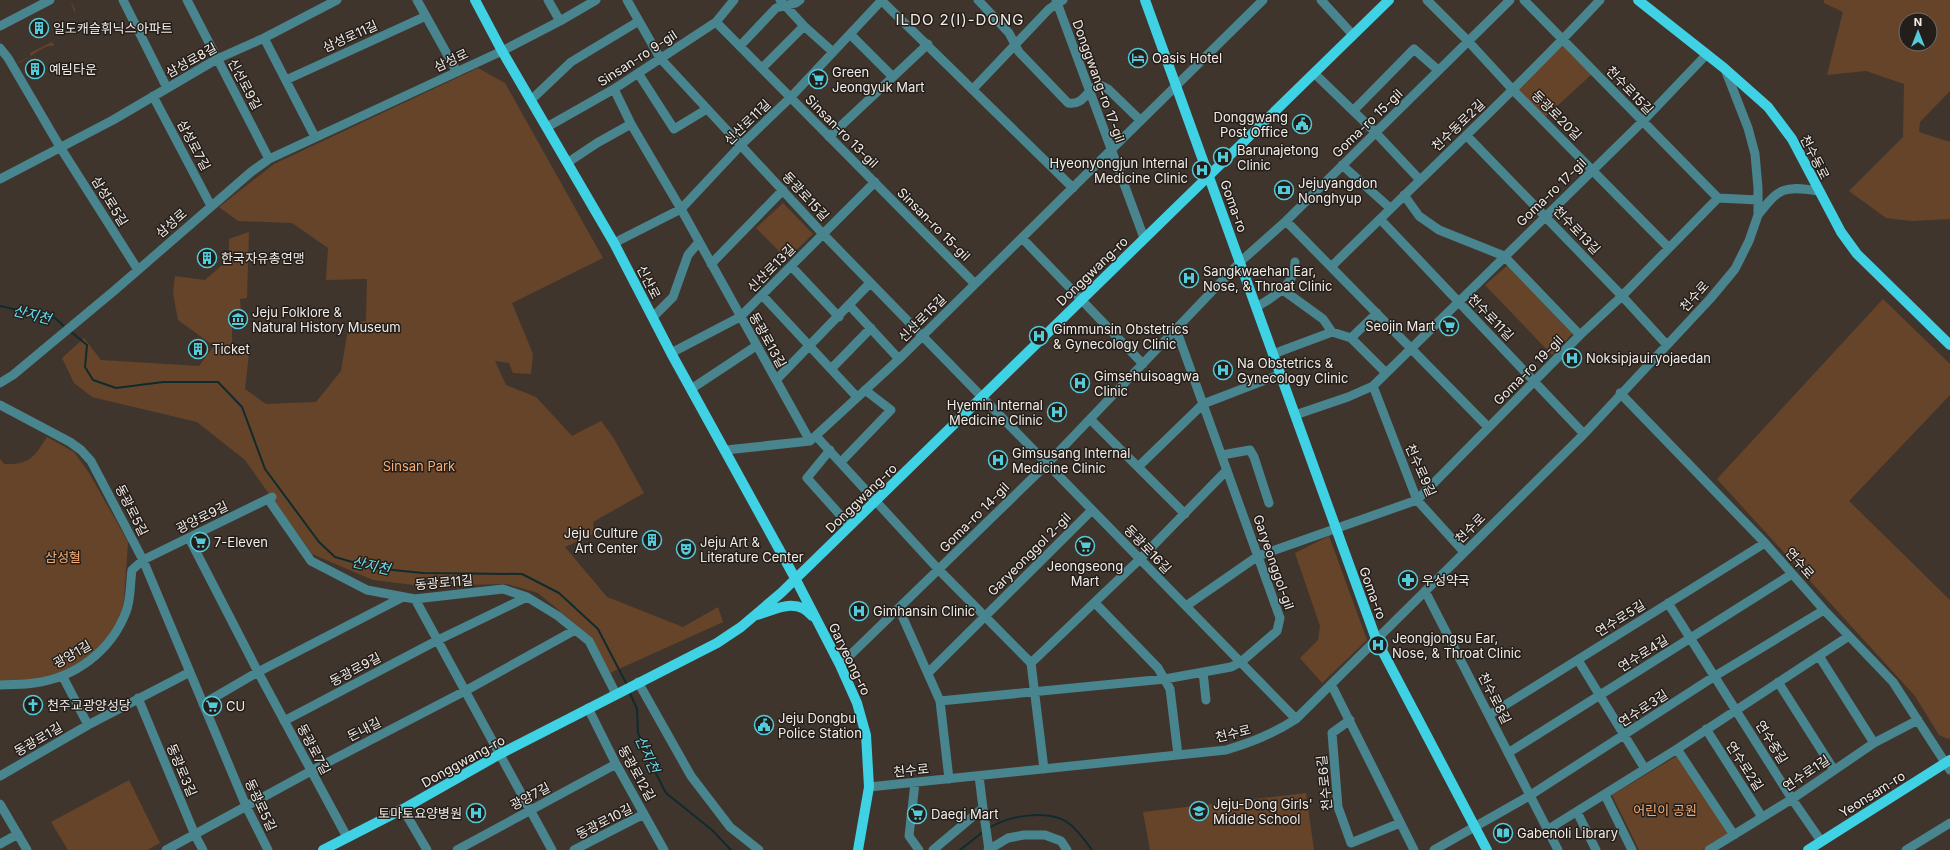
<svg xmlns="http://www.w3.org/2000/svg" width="1950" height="850" viewBox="0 0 1950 850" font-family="Inter,'Noto Sans KR',sans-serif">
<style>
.green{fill:#66442a;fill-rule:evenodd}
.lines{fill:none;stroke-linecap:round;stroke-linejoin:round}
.stream{stroke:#102b2e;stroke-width:2}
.minor{stroke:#48858e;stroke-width:9}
.major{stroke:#3fd2e4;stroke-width:10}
.labels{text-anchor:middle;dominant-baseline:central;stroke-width:3;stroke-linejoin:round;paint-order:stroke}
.poi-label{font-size:13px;fill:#f2ebe6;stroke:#231e1a;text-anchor:start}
.street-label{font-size:13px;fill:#f2ebe6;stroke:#231e1a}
.park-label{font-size:13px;fill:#f7ad75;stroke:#231e1a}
.water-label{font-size:14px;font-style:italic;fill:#62e0f0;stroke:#231e1a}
.quarter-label{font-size:15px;letter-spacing:1px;fill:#f2ebe6;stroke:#231e1a}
</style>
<rect width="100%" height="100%" fill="#40352d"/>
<path class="green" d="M70,0L75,9V36V13Z
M1824,0H1950V91L1920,122L1919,132L1950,142V219L1911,221L1886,218L1849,191L1903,137L1904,84L1866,71L1827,75L1843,12L1824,3ZM1906,20H1930V44H1906Z
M52,42L54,46C42,43 29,61 17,63L31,56L30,53Z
M1563,43L1592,74L1544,118L1516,89Z
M478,68L505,83L603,258L512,303L533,354L531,374L513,373L509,363L495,361L506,385L536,397L572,436L601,421L613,437L644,493L593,522L594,534L565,547L607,597L683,627L718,607L723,622L610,673L591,637L538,593L507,584L422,586L373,580L312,554L245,460L197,422L92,397L74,383L62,358L84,338L101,360L199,366L214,346L178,320L173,293L175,276L205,280L229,259V239L249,232L247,298L240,299L242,325L232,326V352L249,353L245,389L266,404L316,402L341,371L349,323L366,321L367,279L326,280L328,248L292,223L238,221L219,207L274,164Z
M783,203L813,234L787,259L756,228Z
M1508,265L1573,333L1552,355L1485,285Z
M1883,299L1950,364V395L1849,501L1950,600V738L1948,739L1939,735L1915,696L1717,479Z
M47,437L74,452L89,473L128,542L123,614L101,648L82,663L58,676L32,681L0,682V459L4,464C30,465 34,457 47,437Z
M1329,536L1367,640L1322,683L1300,658L1318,640L1320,626L1295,553Z
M1677,756L1729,834L1702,850H1639L1612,795Z
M129,780L160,843L147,850H68L51,822Z
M1306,793L1314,850H1150L1143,812Z"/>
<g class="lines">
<path class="stream" d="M0,306L55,318L66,328
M70,331L87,345L85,367L93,380L116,388L163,382H218L242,407L265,469L319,542L335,557L373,568L423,573L522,574L559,593L598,629L627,685
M629,691L637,709L638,733L649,760L666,793L712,830L731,850
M989,828C1008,816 1047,809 1067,822C1077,829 1085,840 1092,850
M960,850L984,831"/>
<path class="minor" d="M123,0L167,88
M187,0L269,159
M417,0L457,72
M548,0L560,21
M627,0L660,58L823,234L1296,719
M780,0L804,26L833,52
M881,0L1073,188
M978,0L1009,33L1019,52L1068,103C1085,106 1087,87 1100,85L1108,89L1140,120
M1056,0L1144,238
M1321,0L1353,35
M1427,0L1468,41L1513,90L1669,248
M1524,0L1718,198L1758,200
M716,22L975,284
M0,26L50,0
M851,35L893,77
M264,38L315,137
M740,46L776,8L796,3L800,0
M0,48L8,58L60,147L138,270
M762,68L804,26
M638,73L674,129L707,109
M1314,73L1376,133L1420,180
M286,80L426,16
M614,89L631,124L681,209L810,441
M973,89L1049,9L1063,0
M153,96L211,206
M531,100L571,62L639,21
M1353,111L1414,49L1438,70
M547,127L614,89L716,22L734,0
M1467,136L1622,296L1666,344
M829,137L928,44
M567,163L597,143L631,124
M1342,165L1390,208
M0,179L113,120L217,59L264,38L337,0
M1404,195L1419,216L1439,230L1504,256L1580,335
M1758,215C1779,188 1784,185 1818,191
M1380,219L1584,434
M1286,221L1488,427
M1022,238L1143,364
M614,243L681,209L741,145L790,98L882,0
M711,264L783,190
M791,266L839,317
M1332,266C1421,178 1514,92 1600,0
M1283,290L1323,319L1332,332
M762,295L857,397
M850,306L899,359
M1257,307C1275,295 1295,286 1295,262
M653,317L673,297L688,255L699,242
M1351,338L1377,313
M671,353L740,317L875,182
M1273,354L1332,332L1351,338L1386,373
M832,368L871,328
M776,380L870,283
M0,383L13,375L115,290L251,172L269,159L502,51L560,21L596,0
M1373,386L1417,500L1464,552
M691,389L756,346
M1620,393L1765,543L1824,610L1893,682L1950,770
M0,405L70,442L81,450L91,461L143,560L246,806L268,850
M1295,415L1348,397L1373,386L1643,121L1707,54
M1090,419L1185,514
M816,436L939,570L1031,663L1044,769
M726,450L810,441L899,359L1263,0
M830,450L807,478L850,526
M1222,455L1250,450L1254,457L1269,503
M841,462L891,410L865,390
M1138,467L1203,404L1281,374
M268,499L311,561L367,590L415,599L503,589L527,597L558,616L589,641L616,694
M189,538L258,672L347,837
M1425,591L1558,850
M415,599L552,850
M1095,603L1158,668L1170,689L1178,755
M1668,603L1792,799L1821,841
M1186,606L1258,556L1417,500L1580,335L1622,296L1718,198
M899,609L940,701L949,779
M1819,656L1874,743
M1578,660L1645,769
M1031,663L1140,559L1227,470
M840,665L1047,464L1240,262L1286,221L1510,0
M1203,672L1206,700
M928,673L1092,510
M63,677L88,725
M638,682L691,776L730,827L759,850
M1778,682L1834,770
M1331,684L1414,850
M0,685C11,684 23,685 34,683C75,678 111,651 126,612C131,600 130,583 132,570L143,560L272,497
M138,698L195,835L203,850
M940,701L1165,679L1231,667L1241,662L1277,631L1280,618L1176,329
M203,704L258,672L403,597
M588,708L616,764L664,850
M1489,715L1765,543
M1350,720L1332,733L1338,807L1351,843L1400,823
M284,721L438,640L527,597
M1706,729L1762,817
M1677,749L1849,636
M1508,753L1792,574
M0,776L88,725L190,672
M915,783L909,836L919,850
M869,787L1226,750C1252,742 1273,734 1296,719L1584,434L1710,299L1735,269L1749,241L1758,215V188L1755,154L1748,128L1725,69
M1605,795L1632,850
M0,804L27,850
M983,808L989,850
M403,809L427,850
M1577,812L1596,850
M1547,830L1677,749L1734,835
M0,844L18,834
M166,850L311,771L465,691L575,630
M457,850L616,764
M574,850L644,814
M933,850L983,808L979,776
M988,850L1008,838L1024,835H1045L1061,841L1067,850
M1434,850L1529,796L1715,676L1824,610
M1709,850L1792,799L1874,743L1918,720
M1906,850L1950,823"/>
<path class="major" d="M475,0L502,51L614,243L671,353L795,578L840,665L857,703L866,735L869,787L858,850
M1145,0L1376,639L1487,850
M1638,0L1724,68L1768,107L1792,139L1841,232L1857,254L1950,345
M757,615C776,609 797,597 812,616
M323,850L403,809L500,754L717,643L741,627L781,593L1389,0
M1808,850L1950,760"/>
</g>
<defs>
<g id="building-ring" transform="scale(1)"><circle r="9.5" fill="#231e1a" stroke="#53cbda" stroke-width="1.5"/><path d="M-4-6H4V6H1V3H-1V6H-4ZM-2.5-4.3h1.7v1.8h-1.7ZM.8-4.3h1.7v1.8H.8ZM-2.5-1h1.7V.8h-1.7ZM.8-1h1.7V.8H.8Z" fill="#53cbda"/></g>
<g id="hotel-ring" transform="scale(1)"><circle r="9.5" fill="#231e1a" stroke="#53cbda" stroke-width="1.5"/><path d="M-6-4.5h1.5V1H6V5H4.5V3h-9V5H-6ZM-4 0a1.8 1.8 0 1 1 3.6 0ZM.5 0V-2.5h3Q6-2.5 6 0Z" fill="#53cbda"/></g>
<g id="supermarket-ring" transform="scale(1)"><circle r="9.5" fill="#231e1a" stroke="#53cbda" stroke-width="1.5"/><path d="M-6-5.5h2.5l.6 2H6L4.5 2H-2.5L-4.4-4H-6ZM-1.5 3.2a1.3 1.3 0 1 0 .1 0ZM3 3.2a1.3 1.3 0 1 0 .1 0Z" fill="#53cbda"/></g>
<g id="civic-ring" transform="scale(1)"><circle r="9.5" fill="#231e1a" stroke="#53cbda" stroke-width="1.5"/><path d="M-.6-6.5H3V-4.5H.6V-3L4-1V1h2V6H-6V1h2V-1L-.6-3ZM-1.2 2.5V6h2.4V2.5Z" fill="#53cbda"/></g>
<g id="hospital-ring" transform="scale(1)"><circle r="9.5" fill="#231e1a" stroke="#53cbda" stroke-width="1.5"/><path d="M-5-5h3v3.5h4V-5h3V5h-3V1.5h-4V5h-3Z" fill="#53cbda"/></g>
<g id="bank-ring" transform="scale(1)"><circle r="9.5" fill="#231e1a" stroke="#53cbda" stroke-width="1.5"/><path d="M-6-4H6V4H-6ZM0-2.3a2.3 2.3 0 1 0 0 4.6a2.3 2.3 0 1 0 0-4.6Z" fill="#53cbda"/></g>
<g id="museum-ring" transform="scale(1)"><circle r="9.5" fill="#231e1a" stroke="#53cbda" stroke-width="1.5"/><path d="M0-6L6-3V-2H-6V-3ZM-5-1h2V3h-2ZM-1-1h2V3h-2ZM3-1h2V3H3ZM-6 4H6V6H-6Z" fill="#53cbda"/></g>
<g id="theatre-ring" transform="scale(1)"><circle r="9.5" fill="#231e1a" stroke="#53cbda" stroke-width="1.5"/><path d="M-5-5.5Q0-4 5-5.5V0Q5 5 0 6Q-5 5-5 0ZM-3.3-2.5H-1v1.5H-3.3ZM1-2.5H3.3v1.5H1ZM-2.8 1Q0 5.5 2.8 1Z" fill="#53cbda"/></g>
<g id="pharmacy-ring" transform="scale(1)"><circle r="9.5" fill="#231e1a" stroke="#53cbda" stroke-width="1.5"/><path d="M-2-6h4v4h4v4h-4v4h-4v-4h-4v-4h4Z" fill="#53cbda"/></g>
<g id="church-ring" transform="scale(1)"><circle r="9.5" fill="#231e1a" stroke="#53cbda" stroke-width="1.5"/><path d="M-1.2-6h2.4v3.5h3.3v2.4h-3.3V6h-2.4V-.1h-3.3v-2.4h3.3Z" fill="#53cbda"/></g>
<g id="school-ring" transform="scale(1)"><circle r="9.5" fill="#231e1a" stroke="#53cbda" stroke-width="1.5"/><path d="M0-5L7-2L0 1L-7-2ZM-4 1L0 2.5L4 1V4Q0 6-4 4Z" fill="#53cbda"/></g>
<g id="library-ring" transform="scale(1)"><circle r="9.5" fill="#231e1a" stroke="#53cbda" stroke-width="1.5"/><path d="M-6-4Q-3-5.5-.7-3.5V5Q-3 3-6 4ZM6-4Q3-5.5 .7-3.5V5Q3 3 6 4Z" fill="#53cbda"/></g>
</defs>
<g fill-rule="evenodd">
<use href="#building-ring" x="39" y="28"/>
<use href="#hotel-ring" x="1138" y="58"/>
<use href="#building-ring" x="35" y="69"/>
<use href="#supermarket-ring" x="818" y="79"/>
<use href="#civic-ring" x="1302" y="124"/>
<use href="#hospital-ring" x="1223" y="157"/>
<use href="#hospital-ring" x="1202" y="170"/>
<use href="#bank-ring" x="1284" y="190"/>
<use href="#building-ring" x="207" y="258"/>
<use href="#hospital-ring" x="1189" y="278"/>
<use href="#museum-ring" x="238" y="319"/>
<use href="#supermarket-ring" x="1449" y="326"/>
<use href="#hospital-ring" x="1039" y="336"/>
<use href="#building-ring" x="198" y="349"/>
<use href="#hospital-ring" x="1572" y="358"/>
<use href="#hospital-ring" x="1223" y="370"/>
<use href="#hospital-ring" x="1080" y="383"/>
<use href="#hospital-ring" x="1057" y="412"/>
<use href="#hospital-ring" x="998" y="460"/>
<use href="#building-ring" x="652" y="540"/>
<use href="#supermarket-ring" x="200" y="542"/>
<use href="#supermarket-ring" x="1085" y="546"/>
<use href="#theatre-ring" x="686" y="549"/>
<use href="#pharmacy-ring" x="1408" y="580"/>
<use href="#hospital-ring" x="859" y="611"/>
<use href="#hospital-ring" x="1378" y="645"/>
<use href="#church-ring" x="33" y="705"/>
<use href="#supermarket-ring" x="212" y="706"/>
<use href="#civic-ring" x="764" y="725"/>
<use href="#school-ring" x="1199" y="811"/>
<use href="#hospital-ring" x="476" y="813"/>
<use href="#supermarket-ring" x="917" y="814"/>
<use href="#library-ring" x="1503" y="833"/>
</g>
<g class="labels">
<g class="poi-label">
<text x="53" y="28">일도캐슬휘닉스아파트</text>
<text x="1152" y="58">Oasis Hotel</text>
<text x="49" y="69">예림타운</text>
<text x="832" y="72">Green<tspan x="832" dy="15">Jeongyuk Mart</tspan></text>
<text x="1288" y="117" text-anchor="end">Donggwang<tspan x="1288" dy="15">Post Office</tspan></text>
<text x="1237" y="150">Barunajetong<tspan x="1237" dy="15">Clinic</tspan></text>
<text x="1188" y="163" text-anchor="end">Hyeonyongjun Internal<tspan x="1188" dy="15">Medicine Clinic</tspan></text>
<text x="1298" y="183">Jejuyangdon<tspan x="1298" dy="15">Nonghyup</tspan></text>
<text x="221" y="258">한국자유총연맹</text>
<text x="1203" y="271">Sangkwaehan Ear,<tspan x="1203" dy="15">Nose, &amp; Throat Clinic</tspan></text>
<text x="252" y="312">Jeju Folklore &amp;<tspan x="252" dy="15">Natural History Museum</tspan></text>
<text x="1435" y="326" text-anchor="end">Seojin Mart</text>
<text x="1053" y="329">Gimmunsin Obstetrics<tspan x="1053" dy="15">&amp; Gynecology Clinic</tspan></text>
<text x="212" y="349">Ticket</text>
<text x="1586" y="358">Noksipjauiryojaedan</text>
<text x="1237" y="363">Na Obstetrics &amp;<tspan x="1237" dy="15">Gynecology Clinic</tspan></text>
<text x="1094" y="376">Gimsehuisoagwa<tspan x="1094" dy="15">Clinic</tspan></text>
<text x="1043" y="405" text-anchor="end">Hyemin Internal<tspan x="1043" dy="15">Medicine Clinic</tspan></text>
<text x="1012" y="453">Gimsusang Internal<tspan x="1012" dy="15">Medicine Clinic</tspan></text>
<text x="638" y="533" text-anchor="end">Jeju Culture<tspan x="638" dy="15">Art Center</tspan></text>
<text x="214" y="542">7-Eleven</text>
<text x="700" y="542">Jeju Art &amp;<tspan x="700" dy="15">Literature Center</tspan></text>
<text x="1085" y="566" text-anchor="middle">Jeongseong<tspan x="1085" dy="15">Mart</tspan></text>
<text x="1422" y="580">우성약국</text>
<text x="873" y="611">Gimhansin Clinic</text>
<text x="1392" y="638">Jeongjongsu Ear,<tspan x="1392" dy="15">Nose, &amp; Throat Clinic</tspan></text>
<text x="47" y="705">천주교광양성당</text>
<text x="226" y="706">CU</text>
<text x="778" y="718">Jeju Dongbu<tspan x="778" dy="15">Police Station</tspan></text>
<text x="1213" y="804">Jeju-Dong Girls'<tspan x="1213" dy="15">Middle School</tspan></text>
<text x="462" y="813" text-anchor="end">토마토요양병원</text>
<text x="931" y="814">Daegi Mart</text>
<text x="1517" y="833">Gabenoli Library</text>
</g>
<g class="street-label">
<text transform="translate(350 36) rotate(-24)">삼성로11길</text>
<text transform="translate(637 58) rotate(-33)">Sinsan-ro 9-gil</text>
<text transform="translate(191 60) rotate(-29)">삼성로8길</text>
<text transform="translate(451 60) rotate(-25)">삼성로</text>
<text transform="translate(1099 81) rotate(70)">Donggwang-ro 17-gil</text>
<text transform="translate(245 84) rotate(62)">신선로9길</text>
<text transform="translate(1630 90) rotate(46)">천수로15길</text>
<text transform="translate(1557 115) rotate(45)">동광로20길</text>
<text transform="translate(747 122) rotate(-44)">신산로11길</text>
<text transform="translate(1367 123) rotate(-44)">Goma-ro 15-gil</text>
<text transform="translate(1458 125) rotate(-44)">천수동로2길</text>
<text transform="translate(842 131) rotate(45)">Sinsan-ro 13-gil</text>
<text transform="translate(194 145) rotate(62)">삼성로7길</text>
<text transform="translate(1815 157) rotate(63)">천수동로</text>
<text transform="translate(1551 192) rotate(-44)">Goma-ro 17-gil</text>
<text transform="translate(806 196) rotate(47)">동광로15길</text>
<text transform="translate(110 201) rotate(58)">삼성로5길</text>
<text transform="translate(1234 206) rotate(70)">Goma-ro</text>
<text transform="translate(171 223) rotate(-41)">삼성로</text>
<text transform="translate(934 224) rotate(45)">Sinsan-ro 15-gil</text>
<text transform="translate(1577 230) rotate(46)">천수로13길</text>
<text transform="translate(771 268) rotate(-45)">신산로13길</text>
<text transform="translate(1092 271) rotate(-44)">Donggwang-ro</text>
<text transform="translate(649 282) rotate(63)">신산로</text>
<text transform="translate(1694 296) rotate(-48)">천수로</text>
<text transform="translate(1491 317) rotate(46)">천수로11길</text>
<text transform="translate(922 318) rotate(-45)">신산로15길</text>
<text transform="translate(768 340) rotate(61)">동광로13길</text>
<text transform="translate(1528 370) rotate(-45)">Goma-ro 19-gil</text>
<text transform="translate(1421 470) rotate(66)">천수로9길</text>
<text transform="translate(861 498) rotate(-44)">Donggwang-ro</text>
<text transform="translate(132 510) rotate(63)">동광로5길</text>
<text transform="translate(202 517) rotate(-26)">광양로9길</text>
<text transform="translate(974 517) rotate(-45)">Goma-ro 14-gil</text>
<text transform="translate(1470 528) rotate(-45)">천수로</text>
<text transform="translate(1148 549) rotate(46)">동광로16길</text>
<text transform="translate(1029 554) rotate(-45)">Garyeonggol 2-gil</text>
<text transform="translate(1274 562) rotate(71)">Garyeonggol-gil</text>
<text transform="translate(1800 563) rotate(49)">연수로</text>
<text transform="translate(444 582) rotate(-5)">동광로11길</text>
<text transform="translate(1373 593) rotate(70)">Goma-ro</text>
<text transform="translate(1620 618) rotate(-32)">연수로5길</text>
<text transform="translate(1643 653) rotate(-32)">연수로4길</text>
<text transform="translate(72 654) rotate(-30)">광양1길</text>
<text transform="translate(850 659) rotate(64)">Garyeong-ro</text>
<text transform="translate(355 669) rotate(-28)">동광로9길</text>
<text transform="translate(1495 698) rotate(63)">천수로8길</text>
<text transform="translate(1643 708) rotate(-33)">연수로3길</text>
<text transform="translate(364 729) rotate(-27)">돈내길</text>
<text transform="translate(1233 733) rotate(-14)">천수로</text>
<text transform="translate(38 739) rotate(-30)">동광로1길</text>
<text transform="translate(1772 742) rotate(58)">연수중길</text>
<text transform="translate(314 749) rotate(62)">동광로7길</text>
<text transform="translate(463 761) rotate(-29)">Donggwang-ro</text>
<text transform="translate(1745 766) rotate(57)">연수로2길</text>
<text transform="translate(182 770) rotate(67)">동광로3길</text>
<text transform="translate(911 770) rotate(-6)">천수로</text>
<text transform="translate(637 773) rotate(61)">동광로12길</text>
<text transform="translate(1806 773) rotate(-34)">연수로1길</text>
<text transform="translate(1324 783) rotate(-96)">천수로6길</text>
<text transform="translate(1872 794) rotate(-32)">Yeonsam-ro</text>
<text transform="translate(530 796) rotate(-28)">광양7길</text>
<text transform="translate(261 805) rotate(65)">동광로5길</text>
<text transform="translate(604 821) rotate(-27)">동광로10길</text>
</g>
<g class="park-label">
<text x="419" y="466">Sinsan Park</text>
<text x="63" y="557">삼성혈</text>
<text x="1665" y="810">어린이 공원</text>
</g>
<g class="water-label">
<text transform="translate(32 314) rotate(14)">산지천</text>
<text transform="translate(371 565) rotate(12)">산지천</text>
<text transform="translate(648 754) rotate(66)">산지천</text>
</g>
<g class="quarter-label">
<text x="960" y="19">ILDO 2(I)-DONG</text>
</g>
</g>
<g transform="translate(1918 32)"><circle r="19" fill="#231e1a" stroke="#76706c"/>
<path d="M0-3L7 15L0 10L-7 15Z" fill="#53cbda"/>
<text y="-6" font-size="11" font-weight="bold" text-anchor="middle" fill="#f2ebe6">N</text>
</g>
</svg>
